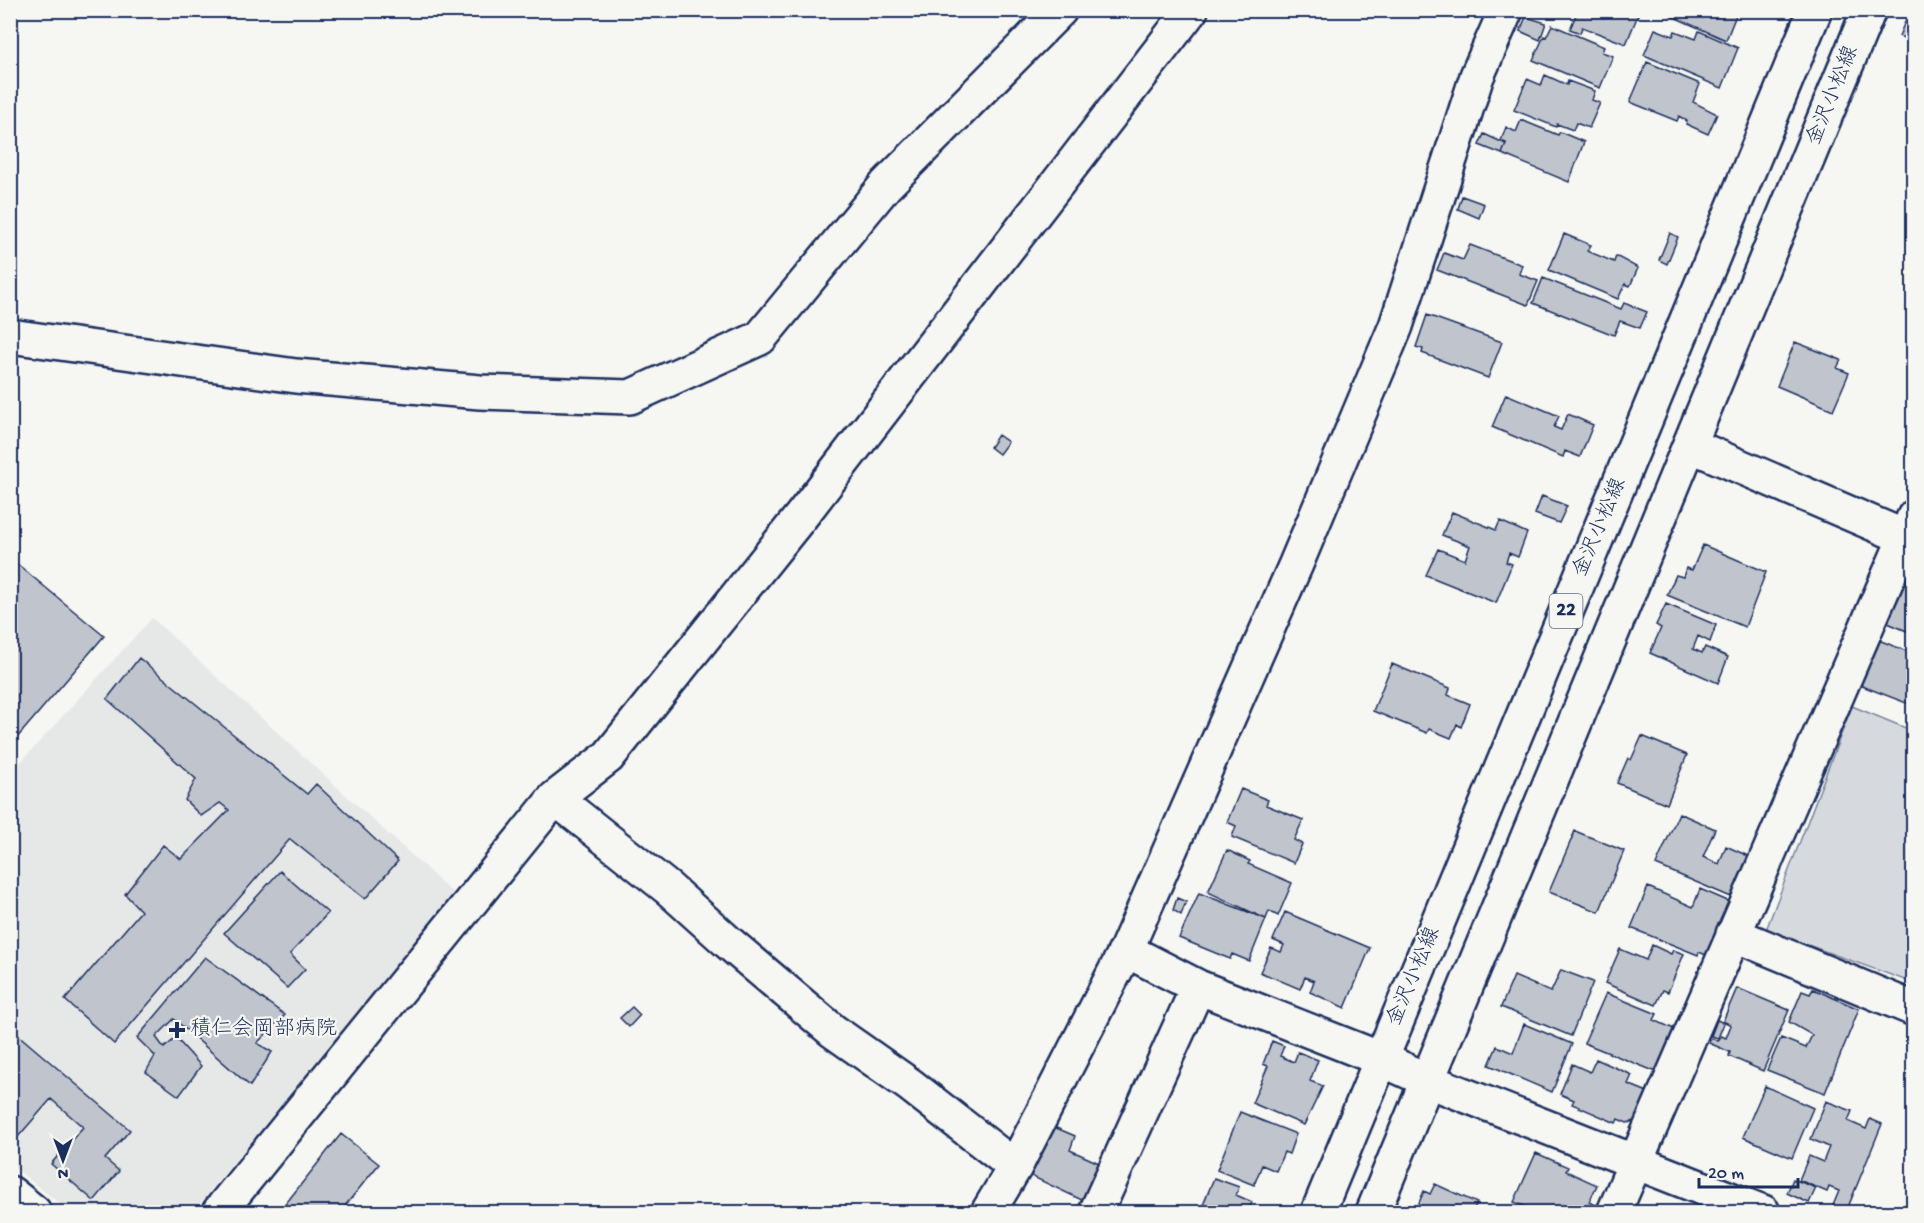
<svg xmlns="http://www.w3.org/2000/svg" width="1924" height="1223" viewBox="0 0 1924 1223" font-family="'Gochi Hand','Klee One',sans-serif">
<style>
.built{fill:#e6e7e7}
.green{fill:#d6d9dd;stroke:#78849e;stroke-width:1.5}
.building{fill:#c0c4cd;stroke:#1b2f5e;stroke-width:1.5}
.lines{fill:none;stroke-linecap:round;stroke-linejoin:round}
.minor-casing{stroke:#1b2f5e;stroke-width:38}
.major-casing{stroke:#1b2f5e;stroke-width:38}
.minor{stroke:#f6f6f2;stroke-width:33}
.major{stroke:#f6f6f2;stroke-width:33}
.poi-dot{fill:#1b2f5e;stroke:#f6f6f2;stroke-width:2}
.labels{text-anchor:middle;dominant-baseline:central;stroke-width:4.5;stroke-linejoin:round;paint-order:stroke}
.shield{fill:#f6f6f2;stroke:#5d6b8a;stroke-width:1.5}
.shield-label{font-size:20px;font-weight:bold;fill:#1b2f5e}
.street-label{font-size:21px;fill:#1b2f5e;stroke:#f6f6f2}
.poi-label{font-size:21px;fill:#1b2f5e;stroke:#f6f6f2;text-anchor:start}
</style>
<rect width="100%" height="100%" fill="#f6f6f2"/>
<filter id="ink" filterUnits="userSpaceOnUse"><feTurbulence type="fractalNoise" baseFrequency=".0167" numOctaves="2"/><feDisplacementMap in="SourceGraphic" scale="12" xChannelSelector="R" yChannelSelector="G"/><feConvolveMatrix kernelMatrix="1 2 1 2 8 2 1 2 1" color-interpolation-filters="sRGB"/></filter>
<g filter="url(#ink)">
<path class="built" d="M152,618L454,894L193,1212H70L11,1165L10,774Z"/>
<path class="green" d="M1852,706L1913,731V983L1766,930Z"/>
<path class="building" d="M1578,10H1640L1626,44L1582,27L1580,33L1570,29Z
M1658,10H1738L1726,40Z
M1910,10H1914V42L1899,36Z
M1526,17L1546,23L1540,40L1520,31Z
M1552,25L1604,47L1602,52L1613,56L1600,88L1533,60L1544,36L1546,37Z
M1655,29L1673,36L1675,31L1696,39L1699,31L1738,48L1722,88L1644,55Z
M1647,62L1700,84L1693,102L1717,114L1708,134L1686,124L1687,121L1679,116L1677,121L1630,102Z
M1545,75L1567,85L1568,81L1595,91L1592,100L1600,103L1589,128L1576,123L1573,130L1557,124L1556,127L1514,110L1527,79L1541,85Z
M1521,120L1558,135L1560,132L1584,142L1569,182L1502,154L1506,143L1501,141L1506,127L1516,132Z
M1484,134L1506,144L1502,154L1479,145Z
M1462,196L1484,204L1479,218L1458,209Z
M1670,233L1678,237L1667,264L1659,260Z
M1564,234L1591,245L1587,251L1614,262L1616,256L1638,268L1630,286L1625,284L1618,299L1549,270Z
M1470,245L1522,265L1519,274L1538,281L1528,305L1437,270L1444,253L1463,260Z
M1543,278L1621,309L1624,303L1647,312L1640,328L1620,321L1614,335L1533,303Z
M1427,315L1502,342L1488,378L1422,353L1423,349L1416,347Z
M1795,342L1841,360L1837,368L1849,373L1833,410L1777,386Z
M1506,394L1559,416L1554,427L1561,430L1568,414L1593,425L1580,457L1565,451L1563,457L1492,427Z
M998,435L1008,442L999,454L990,447Z
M1542,496L1567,506L1559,523L1535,514Z
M1452,512L1496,530L1500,521L1527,533L1518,557L1509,553L1506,562L1512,564L1496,603L1426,575L1438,549L1465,560L1470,546L1442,535Z
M1703,545L1766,572L1745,627L1667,595L1676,575L1683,577L1686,568L1692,570Z
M16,563L104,636L10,746V569Z
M1914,576V634L1883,621L1893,597L1898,599L1905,581L1910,583Z
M1666,604L1716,625L1710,642L1698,636L1693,649L1702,653L1705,647L1728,657L1718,683L1650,653L1661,628L1656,625Z
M1876,639L1914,654L1912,659L1914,706L1857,684Z
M139,658L307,794L316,784L398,861L365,899L290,839L114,1044L65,1000L141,911L125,894L163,845L181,859L229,810L220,803L201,816L185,800L196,779L107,699Z
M1392,664L1450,688L1448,695L1470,704L1461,727L1457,724L1451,738L1429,729L1427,733L1373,711Z
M1642,736L1687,755L1667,804L1617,783L1628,758L1631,760Z
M1241,789L1268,800L1266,805L1303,820L1294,840L1302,844L1294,863L1232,837L1236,826L1227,822Z
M1679,813L1715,829L1703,857L1719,864L1726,846L1748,856L1731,897L1656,865Z
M1575,831L1624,851L1599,912L1549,892Z
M1227,850L1250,861L1248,864L1292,883L1278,916L1269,911L1266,919L1208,892Z
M280,871L328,913L290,954L305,969L287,988L224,933Z
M1648,887L1693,907L1700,889L1730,902L1706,955L1699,952L1698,955L1631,928Z
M1199,893L1266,919L1249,961L1232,954L1230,959L1179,938Z
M1177,898L1186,902L1181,915L1173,910Z
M1285,912L1370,948L1345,1008L1310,992L1314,981L1305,977L1300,989L1260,972L1271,948L1281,952L1284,945L1273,940Z
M1652,945L1671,954L1673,950L1684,954L1668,992L1663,990L1656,1005L1605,983L1620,949L1646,960Z
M205,957L285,1015L257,1043L272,1052L250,1086L174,1019L156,1037L164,1048L176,1038L201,1066L179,1096L146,1072L155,1056L137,1038Z
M1561,970L1593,982L1571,1036L1501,1007L1514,976L1551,992Z
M1737,988L1789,1010L1763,1071L1729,1056L1730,1052L1709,1043L1711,1038L1718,1041L1721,1036L1726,1038L1731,1025L1723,1021Z
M1813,989L1859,1009L1825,1093L1767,1070L1781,1038L1806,1048L1812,1035L1789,1022L1802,991L1810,994Z
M1606,993L1657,1014L1654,1020L1676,1030L1659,1073L1584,1043Z
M632,1007L640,1015L629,1027L620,1018Z
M1717,1020L1724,1023L1718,1038L1711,1036Z
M1524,1024L1572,1044L1552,1092L1489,1065L1497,1046L1513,1053Z
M10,1028L130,1130L105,1159L119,1171L94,1201L51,1164L83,1127L51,1099L10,1146Z
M1272,1041L1284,1046L1280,1056L1294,1062L1298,1052L1318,1060L1310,1081L1323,1086L1304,1125L1252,1103L1268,1066L1263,1064Z
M1596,1059L1632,1075L1628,1084L1650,1093L1638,1120L1627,1123L1618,1119L1616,1123L1572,1104L1574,1100L1560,1094L1572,1064L1590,1072Z
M1765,1086L1813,1108L1792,1158L1743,1137Z
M1826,1101L1852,1111L1848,1121L1866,1129L1870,1119L1882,1124L1846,1212L1832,1208L1839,1191L1829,1187L1827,1192L1799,1180L1809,1156L1823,1162L1829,1147L1811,1139Z
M1240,1112L1296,1134L1289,1154L1284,1152L1276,1171L1262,1165L1254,1185L1217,1170Z
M1054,1127L1075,1136L1070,1150L1101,1164L1086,1202L1031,1176Z
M341,1134L379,1164L340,1212H279Z
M1536,1153L1568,1167L1566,1171L1597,1185L1589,1202L1606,1209L1604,1212H1538L1514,1202Z
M1214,1178L1239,1187L1236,1195L1252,1202L1248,1212H1206L1201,1210Z
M1793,1179L1816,1188L1809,1203L1787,1193Z
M1435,1184L1477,1203L1472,1212H1415L1424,1191L1430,1194Z"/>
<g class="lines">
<g class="minor-casing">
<path id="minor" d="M10,336L296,376L480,392L630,397L760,338L886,185L1060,10
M1690,445L1914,541
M555,798L669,889L729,943L833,1031L910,1085L1015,1167
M1733,934L1914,1009
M1126,950L1198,987L1381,1059L1429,1081L1763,1212
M10,1193L34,1212
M219,1212L555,798L608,757L802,515L1191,10
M988,1212L1015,1167L1126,950L1296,564L1396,326L1477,76L1506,10
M1096,1212L1198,987
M1614,1212L1914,517"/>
</g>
<g class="major-casing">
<path id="major" d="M1318,1212L1815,10
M1373,1212L1869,10"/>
</g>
<use href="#minor" class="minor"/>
<use href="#major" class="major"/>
</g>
</g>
<path class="poi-dot" d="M174 1021h6v6h6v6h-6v6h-6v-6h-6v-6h6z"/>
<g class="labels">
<rect class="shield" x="1549.5" y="594" width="33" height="34" rx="4.5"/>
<g class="shield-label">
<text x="1566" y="611">22</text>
</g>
<g class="street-label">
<text transform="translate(1834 96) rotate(-68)">金沢小松線</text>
<text transform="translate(1601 528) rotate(-67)">金沢小松線</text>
<text transform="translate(1415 977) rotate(-67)">金沢小松線</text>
</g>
<g class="poi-label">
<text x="190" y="1030">積仁会岡部病院</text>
</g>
</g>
<rect width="1924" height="1223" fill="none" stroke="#f6f6f2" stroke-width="36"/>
<rect x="18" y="18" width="1888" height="1187" fill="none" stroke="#1b2f5e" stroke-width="2" filter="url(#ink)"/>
<g transform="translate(63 1160) rotate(180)" stroke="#f6f6f2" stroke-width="4.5" paint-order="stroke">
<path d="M0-4.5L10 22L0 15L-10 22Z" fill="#1b2f5e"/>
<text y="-9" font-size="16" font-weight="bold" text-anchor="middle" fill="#1b2f5e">N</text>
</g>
<path d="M1699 1178v9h99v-9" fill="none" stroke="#1b2f5e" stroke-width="3"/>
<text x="1708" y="1178" font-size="18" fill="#1b2f5e" stroke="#f6f6f2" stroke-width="4.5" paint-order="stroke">20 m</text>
</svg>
